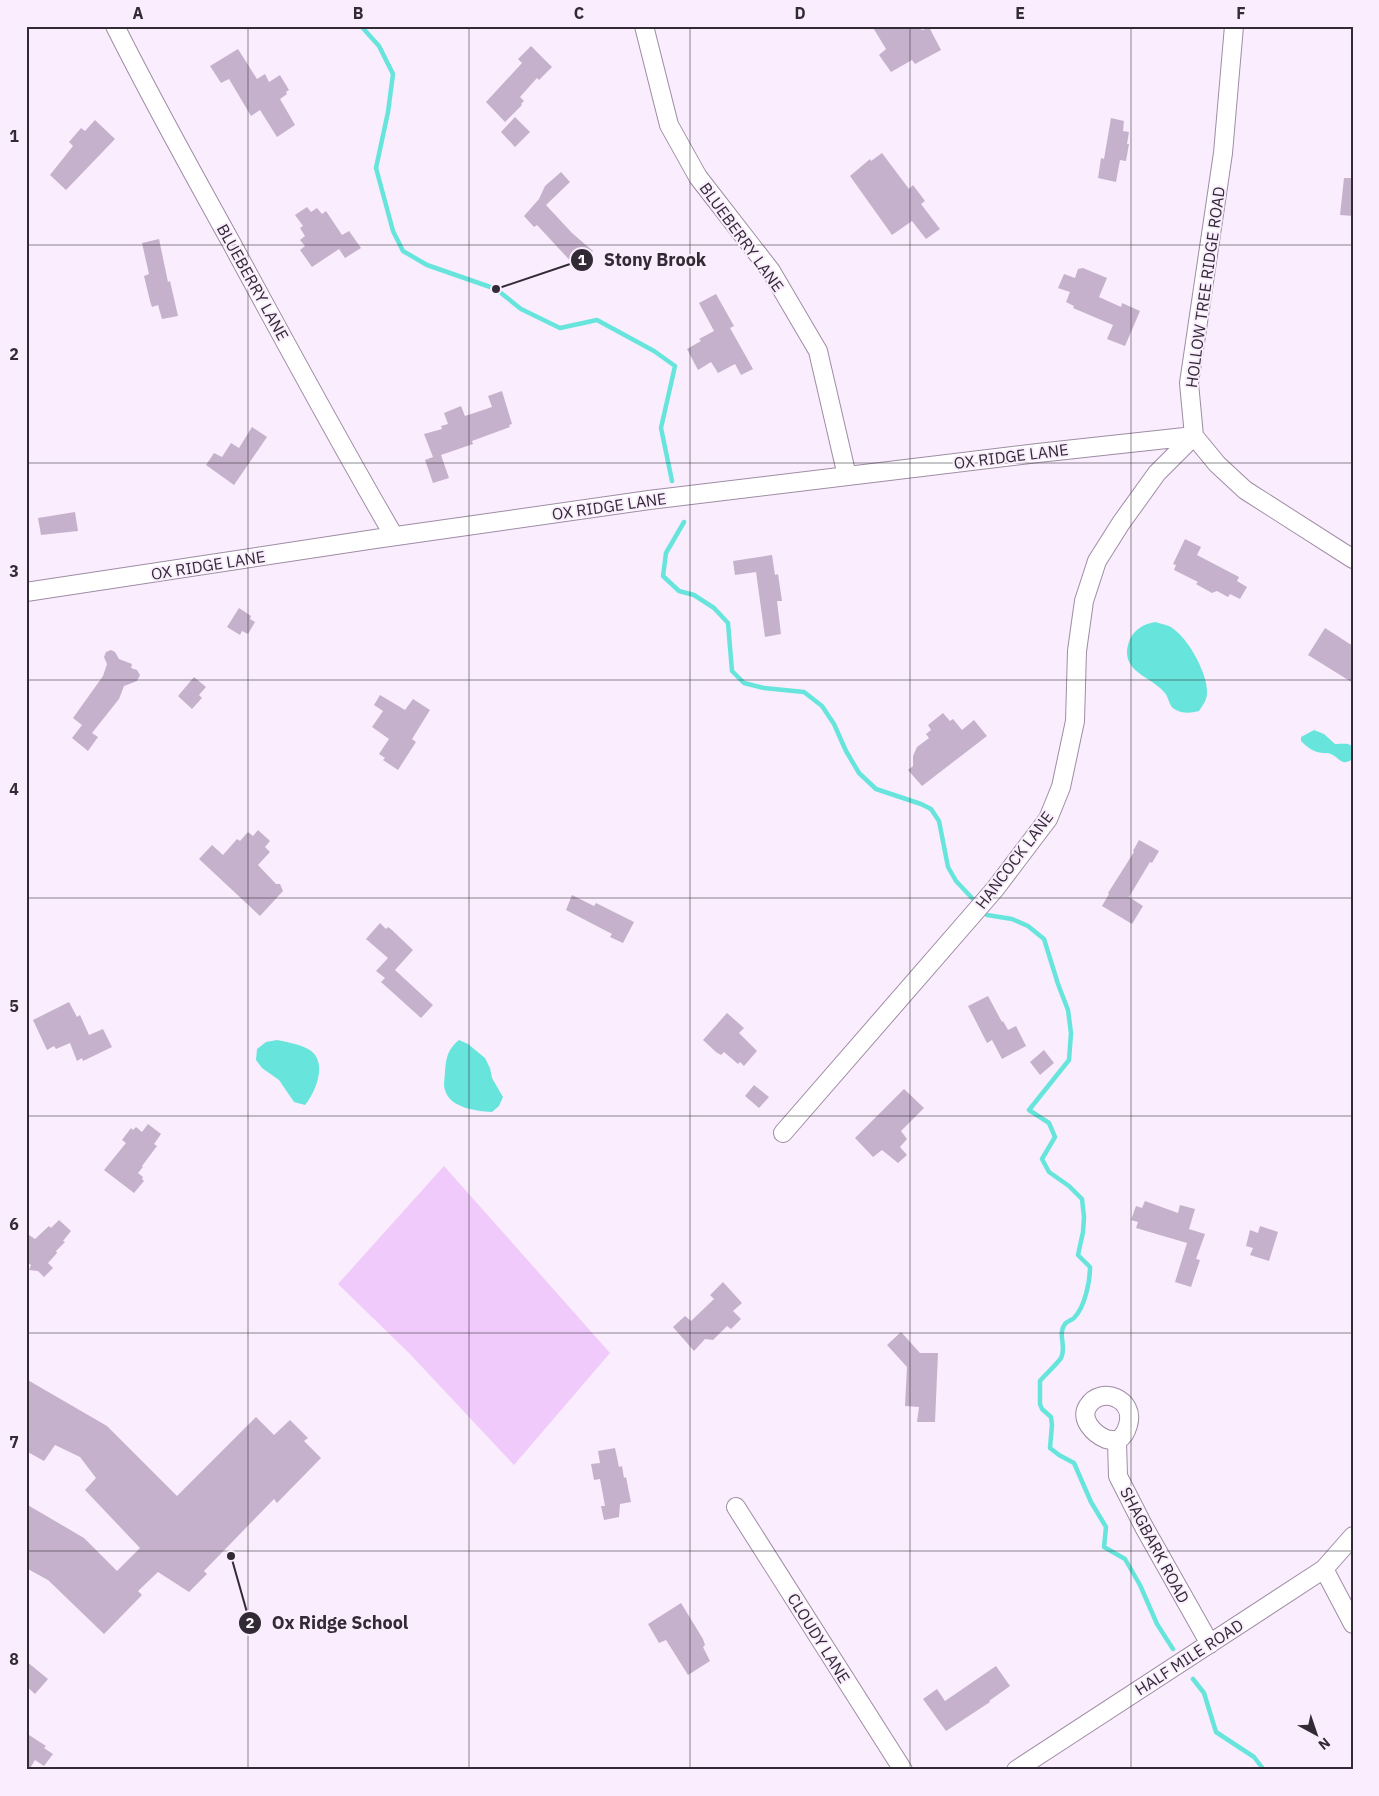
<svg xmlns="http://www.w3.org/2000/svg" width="1379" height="1796" viewBox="0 0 1379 1796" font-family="'IBM Plex Sans',sans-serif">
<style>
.green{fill:#efcafa}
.water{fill:#67e5dc}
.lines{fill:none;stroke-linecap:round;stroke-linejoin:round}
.stream{stroke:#67e5dc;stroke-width:4.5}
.building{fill:#c6b1cc}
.street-casing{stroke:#9f8ca5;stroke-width:20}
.street{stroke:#fff;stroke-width:18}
.grid{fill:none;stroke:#322b35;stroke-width:1;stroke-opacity:0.55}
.labels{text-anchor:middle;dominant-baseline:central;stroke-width:4;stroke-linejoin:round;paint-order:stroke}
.street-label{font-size:16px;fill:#322b35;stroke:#faedfd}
.leader{fill:none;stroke:#322b35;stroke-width:2}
.callout-dot{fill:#322b35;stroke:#faedfd;stroke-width:2}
.mark-label{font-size:15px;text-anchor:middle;font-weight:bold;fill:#fff}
.callout-label{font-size:18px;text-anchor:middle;font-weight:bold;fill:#322b35;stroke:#faedfd;stroke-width:4;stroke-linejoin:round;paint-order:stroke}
.neatline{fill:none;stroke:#322b35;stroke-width:2}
.grid-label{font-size:16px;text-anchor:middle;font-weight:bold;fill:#322b35}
</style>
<rect width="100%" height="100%" fill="#faedfd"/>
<path class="green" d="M444,1166L610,1353L514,1465L409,1353L338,1284Z"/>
<path class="water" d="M1155,622C1162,624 1170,625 1176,631C1190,642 1208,675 1207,693C1207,700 1203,705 1199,711C1191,713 1184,714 1176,710C1168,707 1170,698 1164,692C1149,675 1117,671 1130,639C1135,629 1144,624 1155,622Z
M1314,730L1324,734L1335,744C1350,744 1353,741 1353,759C1341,767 1340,758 1331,754C1330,753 1324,753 1323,753C1313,752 1308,748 1301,741V737Z
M277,1040C287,1042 299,1044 308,1049C329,1060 316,1092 305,1105L294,1102L279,1080L262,1068L256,1060L257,1049L266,1042Z
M459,1040L468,1044L485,1058L490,1068L492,1078L503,1097L499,1106L492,1112C476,1111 450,1108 445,1090C443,1085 445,1077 445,1071C446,1057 448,1049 459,1040Z"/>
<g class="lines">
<path class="stream" d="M361,26L379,46L393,74L388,112L376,168L393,231L403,251L427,265L496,289L521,309L560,328L597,320L654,351L675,366L661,428L672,481
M684,522L666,553L663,576L679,591L694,595L714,608L728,623L732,671L744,683L764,688L804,692L822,706L834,724L846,751L859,773L876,789L921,804L931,809L939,821L948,867L956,881L972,898
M987,915L1012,919L1028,926L1044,939L1058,984L1068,1010L1071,1033L1069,1060L1029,1110L1049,1123L1055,1137L1042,1159L1049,1172L1069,1186L1082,1199L1084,1217L1083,1232L1078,1255L1090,1267C1090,1281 1085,1307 1074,1318C1072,1320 1067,1321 1065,1324C1057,1334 1067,1347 1061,1358C1058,1363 1045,1375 1040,1381V1404L1042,1409L1051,1417L1052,1425L1050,1448L1059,1455L1074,1463L1091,1502L1106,1527L1104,1547L1125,1559L1140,1585L1157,1624L1173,1649
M1193,1679L1204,1693L1216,1732L1254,1757L1264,1770"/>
</g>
<path class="building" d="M872,26H911L923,30L929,27L941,50L915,64L912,60L891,72L879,55L886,49Z
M531,46L552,67L539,80L537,78L520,97L524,101L521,104L522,105L505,122L486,102L522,63L518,59Z
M238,49L257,79L265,74L269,82L280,75L289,90L286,92L287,94L280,99L295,125L277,137L260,110L251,116L229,79L221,83L210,66Z
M515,117L530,132L515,147L501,132Z
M1111,118L1124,121L1123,131L1129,132L1127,144H1129L1126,161L1120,160L1116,182L1098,178L1101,158L1104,159Z
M95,120L115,139L66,190L50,175L73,146L69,142L81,128L85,131Z
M882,153L909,189L913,185L925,201L921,204L940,229L926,239L912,221L892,235L850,176L870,159L871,161Z
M561,172L570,182L546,205L572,233L593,251L580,266L579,265L576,267L537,225L534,227L524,216L539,199L545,186Z
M1344,178H1353V216L1340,215Z
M307,207L311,212L317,208L322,214L326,211L342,235L349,231L361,248L345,258L339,249L312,267L300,250L305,246L300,240L305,236L300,228L303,226L295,215Z
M159,239L168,282L170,281L178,316L162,319L158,305L152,307L150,301L144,276L149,274L142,243Z
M1083,268L1107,278L1099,297L1121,307L1122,303L1140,311L1125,346L1107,339L1113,325L1073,308L1074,306L1066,302L1070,292L1058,288L1064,274L1075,278L1078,269Z
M716,294L734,326L730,328L753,369L741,375L735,364L718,373L711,362L698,370L687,349L701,341L699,339L714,331L699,303Z
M502,391L512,424L509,425L510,427L472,441L473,444L441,455L449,478L433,483L425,460L433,457L424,434L442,429L441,426L448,424L444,413L461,406L465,416L492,407L488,396Z
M252,427L267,437L234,485L206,465L214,453L222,457L231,443L239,448Z
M75,512L78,531L41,535L38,518Z
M1185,539L1201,547L1197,555L1239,577L1237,581L1247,587L1240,599L1230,594L1228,597L1217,591L1212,593L1196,584L1198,582L1174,570L1176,565L1173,564Z
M772,555L775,575L778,574L782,601H777L781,634L765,637L756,572L735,575L733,561Z
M239,608L251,616L250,619L255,622L248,634L242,631L240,635L227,627Z
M1325,628L1353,646V683L1308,655Z
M111,650L115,652L119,659L132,664L131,668L137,670L140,675L137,681L124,686L119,699L92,733L98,737L88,751L72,738L82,725L73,718L103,676L107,664L104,657L106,652Z
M194,677L206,687L199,695L202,698L192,709L178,696Z
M380,695L405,710L413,699L430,710L412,739L416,742L398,770L383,760L385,758L379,754L389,739L372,727L383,711L374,705Z
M943,713L950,721L953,719L962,730L974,720L987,736L922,786L908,770L913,766V756L917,747L929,738L926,734L931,730L928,725Z
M258,830L270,841L265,847L270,852L258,865L276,884H280L283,891L260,916L199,859L212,845L223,855L237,839L240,841L248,832L253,836Z
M1139,840L1159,851L1152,863L1150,862L1129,897L1143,906L1132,924L1102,906L1109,894L1108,893L1134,852L1133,851Z
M572,895L594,906L596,903L634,922L623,943L610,937L612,934L566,910Z
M380,923L386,929L388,927L392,930L413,950L395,970L433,1005L421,1018L381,982L385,978L376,971L388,958L366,939Z
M988,996L1002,1022L1003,1021L1008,1030L1016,1026L1026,1046L1002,1059L992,1040L987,1043L968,1006Z
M69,1002L77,1017L80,1015L89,1035L103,1029L112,1047L83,1061L82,1058L77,1061L70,1043L56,1049L54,1046L47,1050L33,1020Z
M727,1013L744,1028L739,1033L757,1051L744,1066L740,1062L738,1064L724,1052L721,1055L716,1052L703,1040Z
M1044,1050L1054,1063L1040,1075L1030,1062Z
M754,1085L769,1097L759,1108L745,1096Z
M904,1089L924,1108L901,1131L907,1139L900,1147L907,1155L898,1163L882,1150L873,1157L855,1138Z
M148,1124L161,1134L154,1144L157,1146L142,1166L143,1167L138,1173L143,1177L142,1179L144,1181L134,1193L104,1170L126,1143L122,1140L131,1128L133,1130L136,1127L142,1132Z
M1145,1201L1178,1213L1180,1205L1195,1209L1189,1229L1205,1234L1196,1259L1200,1260L1191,1287L1175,1282L1187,1243L1136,1228L1138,1222L1131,1220L1136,1206L1142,1208Z
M59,1220L71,1231L63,1241L65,1242L56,1251L57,1253L48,1263L53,1268L44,1277L38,1271L29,1270L31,1265L26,1261V1233L35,1239L49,1226L51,1228Z
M1260,1226L1278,1232L1269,1261L1250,1255L1253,1248L1246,1246L1250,1230L1258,1233Z
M723,1282L742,1303L733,1311L741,1319L731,1329L727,1326L713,1340L705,1339L694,1351L673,1327L685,1316L691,1321L714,1299L710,1295Z
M901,1332L920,1353H938L935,1422H917L919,1407L905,1406L907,1367L887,1345Z
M26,1379L107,1426L177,1496L256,1417L274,1435L290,1420L308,1438L304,1441L321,1458L277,1503L274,1499L204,1571L207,1574L189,1592L158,1572L138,1591L142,1595L104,1634L48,1580L26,1568V1504L84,1538L117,1571L140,1548L85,1490L96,1478L80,1457L55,1445L44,1461L26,1451Z
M615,1448L619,1467L622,1466L624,1478L626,1477L631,1502L620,1504L619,1517L604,1520L601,1506H605L600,1479L594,1480L591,1464L600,1463L598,1451Z
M681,1603L703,1639L705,1645L703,1647L710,1661L688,1675L666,1640L659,1643L648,1624Z
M26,1661L48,1679L35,1694L26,1686Z
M996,1666L1010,1686L989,1701L990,1702L946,1731L923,1699L937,1689L945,1701Z
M26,1733L46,1746L44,1748L53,1754L44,1766L35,1760L29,1770H26Z"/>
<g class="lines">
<g class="street-casing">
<path id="street" d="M115,26C152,100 192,172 232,244C285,342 338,440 394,536
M644,26L669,125L698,177L771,271L818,351L847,476
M1234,26L1223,153L1189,383L1194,436L1217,464L1245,490L1353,559
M26,592L375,539L649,500L1038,453L1194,436
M783,1133L995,889L1048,819L1061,787L1075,721L1077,651L1084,601L1097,561L1121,523L1157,473L1194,436
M1117,1441C1124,1436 1126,1432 1128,1425C1136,1399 1101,1385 1088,1406C1079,1419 1094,1434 1106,1439C1109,1440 1114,1440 1117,1441L1118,1476L1144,1527L1210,1644
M736,1507L903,1770
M1324,1569L1353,1624
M1016,1770L1324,1569L1353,1536"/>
</g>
<use href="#street" class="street"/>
</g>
<path class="grid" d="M248,26V1770M469,26V1770M690,26V1770M910,26V1770M1131,26V1770M26,245H1353M26,463H1353M26,680H1353M26,898H1353M26,1116H1353M26,1333H1353M26,1551H1353"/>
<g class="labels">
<g class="street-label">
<text transform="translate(742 237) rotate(54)">BLUEBERRY LANE</text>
<text transform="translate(253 282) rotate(61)">BLUEBERRY LANE</text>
<text transform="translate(1205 287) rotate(-82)">HOLLOW TREE RIDGE ROAD</text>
<text transform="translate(1011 456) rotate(-7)">OX RIDGE LANE</text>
<text transform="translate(609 506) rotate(-8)">OX RIDGE LANE</text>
<text transform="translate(208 565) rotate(-9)">OX RIDGE LANE</text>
<text transform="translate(1014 860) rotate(-53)">HANCOCK LANE</text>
<text transform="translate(1155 1545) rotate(62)">SHAGBARK ROAD</text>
<text transform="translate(819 1638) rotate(58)">CLOUDY LANE</text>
<text transform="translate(1189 1657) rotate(-33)">HALF MILE ROAD</text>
</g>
</g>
<path class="leader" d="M496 289L582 260M231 1556L250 1623"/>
<g class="callout-dot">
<circle cx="496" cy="289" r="5"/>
<circle cx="231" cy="1556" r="5"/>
<circle cx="582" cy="260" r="12"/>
<circle cx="250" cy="1623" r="12"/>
</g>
<g class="mark-label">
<text x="582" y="265">1</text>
<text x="250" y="1628">2</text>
</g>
<g class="callout-label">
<text x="655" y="266">Stony Brook</text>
<text x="340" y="1629">Ox Ridge School</text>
</g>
<rect width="1379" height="1796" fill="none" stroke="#faedfd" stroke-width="55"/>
<g transform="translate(1316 1734) rotate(140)" stroke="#faedfd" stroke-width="4" paint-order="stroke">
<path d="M0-4L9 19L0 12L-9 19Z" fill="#322b35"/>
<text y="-8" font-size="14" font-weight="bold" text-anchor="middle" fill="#322b35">N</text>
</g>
<rect x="28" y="28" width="1324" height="1740" class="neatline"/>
<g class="grid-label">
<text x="138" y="19">A</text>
<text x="358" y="19">B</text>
<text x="579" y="19">C</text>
<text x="800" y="19">D</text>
<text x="1020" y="19">E</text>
<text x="1241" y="19">F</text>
<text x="14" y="142">1</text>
<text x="14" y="360">2</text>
<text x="14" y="577">3</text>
<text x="14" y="795">4</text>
<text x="14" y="1012">5</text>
<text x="14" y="1230">6</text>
<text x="14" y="1448">7</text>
<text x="14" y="1665">8</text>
</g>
</svg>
